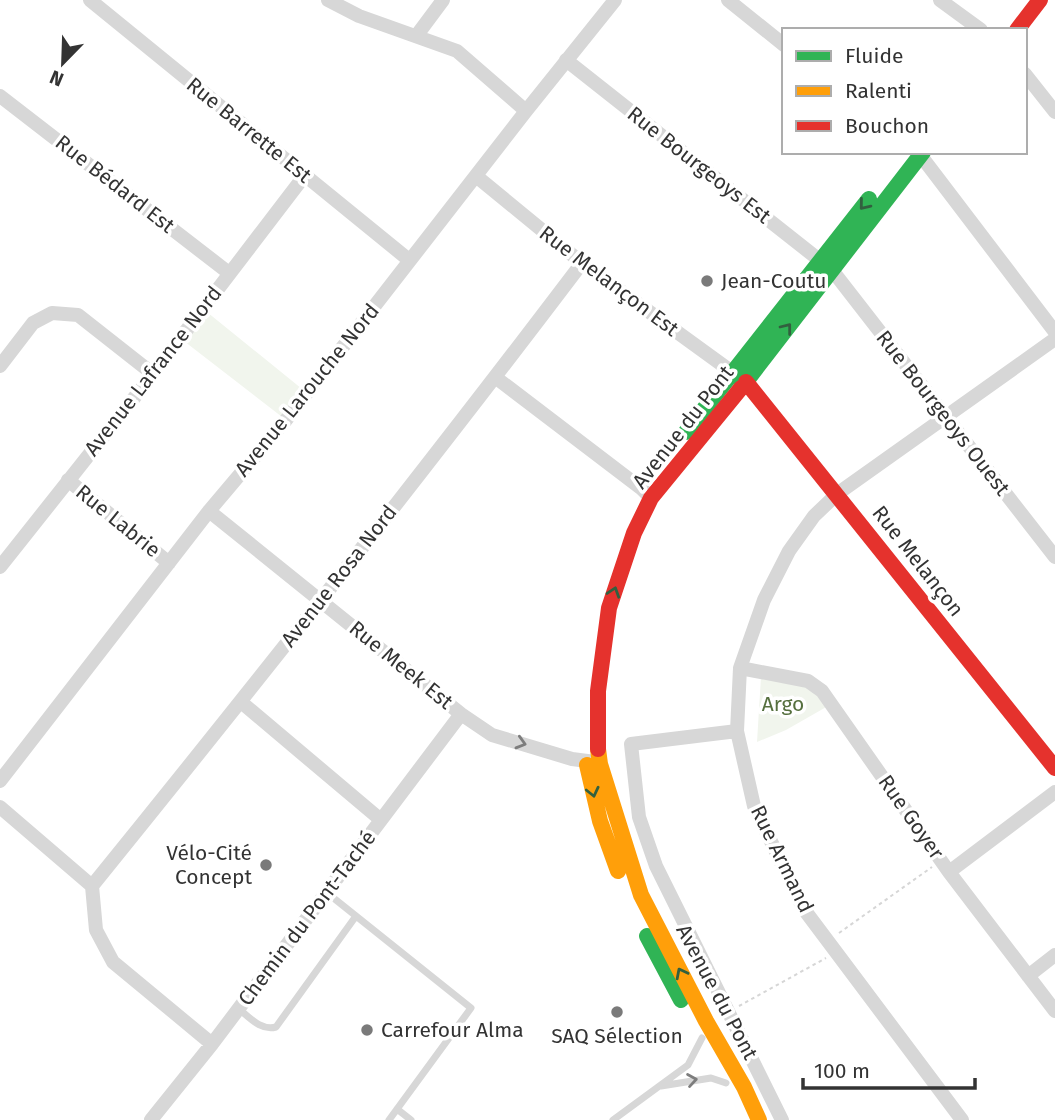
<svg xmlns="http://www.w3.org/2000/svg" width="1055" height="1120" viewBox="0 0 1055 1120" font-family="'Fira Sans',sans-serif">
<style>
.green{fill:#f1f5ed}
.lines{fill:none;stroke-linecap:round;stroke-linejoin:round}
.path{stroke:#d6d6d6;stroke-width:2;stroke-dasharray:3.5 3.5;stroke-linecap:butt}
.lane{stroke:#d7d7d7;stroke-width:7}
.street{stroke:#d7d7d7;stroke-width:14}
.fast{stroke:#30b455;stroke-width:16}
.slow{stroke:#ff9f0a;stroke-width:16}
.jam{stroke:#e5322d;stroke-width:16}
.oneway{stroke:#32603f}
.oneway2{stroke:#7d7d7d}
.poi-dot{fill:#7a7a7a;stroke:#fff;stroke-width:2.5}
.labels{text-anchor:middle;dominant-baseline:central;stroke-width:7;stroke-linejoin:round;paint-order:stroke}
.street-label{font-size:21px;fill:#333;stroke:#fff}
.poi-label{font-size:21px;fill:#333;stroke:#fff;text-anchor:start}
.park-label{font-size:21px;fill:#56703f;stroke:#fff}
</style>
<rect width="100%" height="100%" fill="#fff"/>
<path class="green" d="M202,308L307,393L286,420L180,338Z
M761,677L813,687L828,706L786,730L757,742Z"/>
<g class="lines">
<path class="path" d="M839,933L932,867
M739,1006L826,958"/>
<path class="lane" d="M326,892L471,1008L389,1120
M239,1009C250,1018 261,1031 276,1027L356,916
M661,1086L711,1078L726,1083
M397,1109L411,1120
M613,1120L688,1065L702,1038"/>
<path class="street" d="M90,0L409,260
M328,0L359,16L457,51L526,111
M728,0L784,45
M940,0L981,30
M417,35L443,0
M566,60L832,270L1055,557
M1025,74L1055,112
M0,96L229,273
M918,152L1055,332
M476,176L582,263L739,377
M0,366L33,323L52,313L78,315L153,374
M495,377L642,489L651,498
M68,480L169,563
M209,511L461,714L492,735L572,759L595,762
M0,567L153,374L305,175
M740,668L808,681L822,691L949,872L1055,1011
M241,702L381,820
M737,731L631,744L639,817L656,866L782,1120
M0,781L209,511L286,420L526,111L615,0
M0,807L92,886L96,930L113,962L212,1044
M949,872L1055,792
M92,886C258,681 422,474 582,263
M1028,976L1055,955
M151,1120L212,1044L461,714
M962,1120L803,908L754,806L737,731L740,668L764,600L789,551L814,516L837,494L1055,339"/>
<path class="fast" d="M741,388L923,152
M686,432L869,199
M647,936L681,1000"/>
<path class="slow" d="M598,749L600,764L641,895L706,1021L744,1087L759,1120
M587,765L600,821L618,871"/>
<path class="jam" d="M1017,30L1040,0
M746,382L1055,768
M598,749V691L609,608L634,533L651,498L741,388"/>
</g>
<defs><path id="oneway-chevron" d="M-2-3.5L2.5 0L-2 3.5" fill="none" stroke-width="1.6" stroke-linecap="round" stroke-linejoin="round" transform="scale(1.75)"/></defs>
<g class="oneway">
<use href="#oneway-chevron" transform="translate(864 205) rotate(129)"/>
<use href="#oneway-chevron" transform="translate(787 328) rotate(-52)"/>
<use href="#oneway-chevron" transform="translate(614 592) rotate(-72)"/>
<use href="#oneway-chevron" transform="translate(593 792) rotate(77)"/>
<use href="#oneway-chevron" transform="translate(681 973) rotate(-117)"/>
</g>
<g class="oneway2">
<use href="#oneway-chevron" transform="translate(521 743) rotate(16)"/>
<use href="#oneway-chevron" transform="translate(692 1080) rotate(-9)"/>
</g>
<g class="poi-dot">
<circle cx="707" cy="281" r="7"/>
<circle cx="266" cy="865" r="7"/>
<circle cx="617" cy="1012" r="7"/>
<circle cx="367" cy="1030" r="7"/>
</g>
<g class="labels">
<g class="street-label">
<text transform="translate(249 130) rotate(39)">Rue Barrette Est</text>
<text transform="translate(699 165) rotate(38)">Rue Bourgeoys Est</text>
<text transform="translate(115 184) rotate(38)">Rue Bédard Est</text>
<text transform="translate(609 281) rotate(37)">Rue Melançon Est</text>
<text transform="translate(153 371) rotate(-52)">Avenue Lafrance Nord</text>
<text transform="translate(307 390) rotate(-51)">Avenue Larouche Nord</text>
<text transform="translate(943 413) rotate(52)">Rue Bourgeoys Ouest</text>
<text transform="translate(683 427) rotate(-52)">Avenue du Pont</text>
<text transform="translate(118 521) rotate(39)">Rue Labrie</text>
<text transform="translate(918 561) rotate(52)">Rue Melançon</text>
<text transform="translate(339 576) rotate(-52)">Avenue Rosa Nord</text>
<text transform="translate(401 665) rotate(39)">Rue Meek Est</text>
<text transform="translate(911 817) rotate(55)">Rue Goyer</text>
<text transform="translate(782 859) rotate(64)">Rue Armand</text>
<text transform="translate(307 918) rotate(-53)">Chemin du Pont-Taché</text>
<text transform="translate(717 992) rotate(62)">Avenue du Pont</text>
</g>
<g class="poi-label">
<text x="721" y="281">Jean-Coutu</text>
<text x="252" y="853" text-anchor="end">Vélo-Cité<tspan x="252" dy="24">Concept</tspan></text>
<text x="381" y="1030">Carrefour Alma</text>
<text x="617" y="1036" text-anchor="middle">SAQ Sélection</text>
</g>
<g class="park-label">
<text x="783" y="704">Argo</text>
</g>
</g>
<rect x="782" y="28" width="245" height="126" fill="#ffffff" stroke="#adadad" stroke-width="2"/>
<rect x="796" y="51" width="35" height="10" fill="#30b455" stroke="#adadad" stroke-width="2"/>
<text x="845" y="63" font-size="21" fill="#333333">Fluide</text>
<rect x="796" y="86" width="35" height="10" fill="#ff9f0a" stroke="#adadad" stroke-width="2"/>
<text x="845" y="98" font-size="21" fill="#333333">Ralenti</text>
<rect x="796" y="121" width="35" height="10" fill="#e5322d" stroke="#adadad" stroke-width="2"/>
<text x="845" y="133" font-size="21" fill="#333333">Bouchon</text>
<g transform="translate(63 63) rotate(203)" stroke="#ffffff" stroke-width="5" paint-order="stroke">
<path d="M0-5L12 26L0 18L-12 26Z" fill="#333333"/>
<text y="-10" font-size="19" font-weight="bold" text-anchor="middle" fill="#333333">N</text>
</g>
<path d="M803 1078v10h172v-10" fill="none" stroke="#333333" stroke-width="3.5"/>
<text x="814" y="1078" font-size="21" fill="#333333" stroke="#ffffff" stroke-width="5" paint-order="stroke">100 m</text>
</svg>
